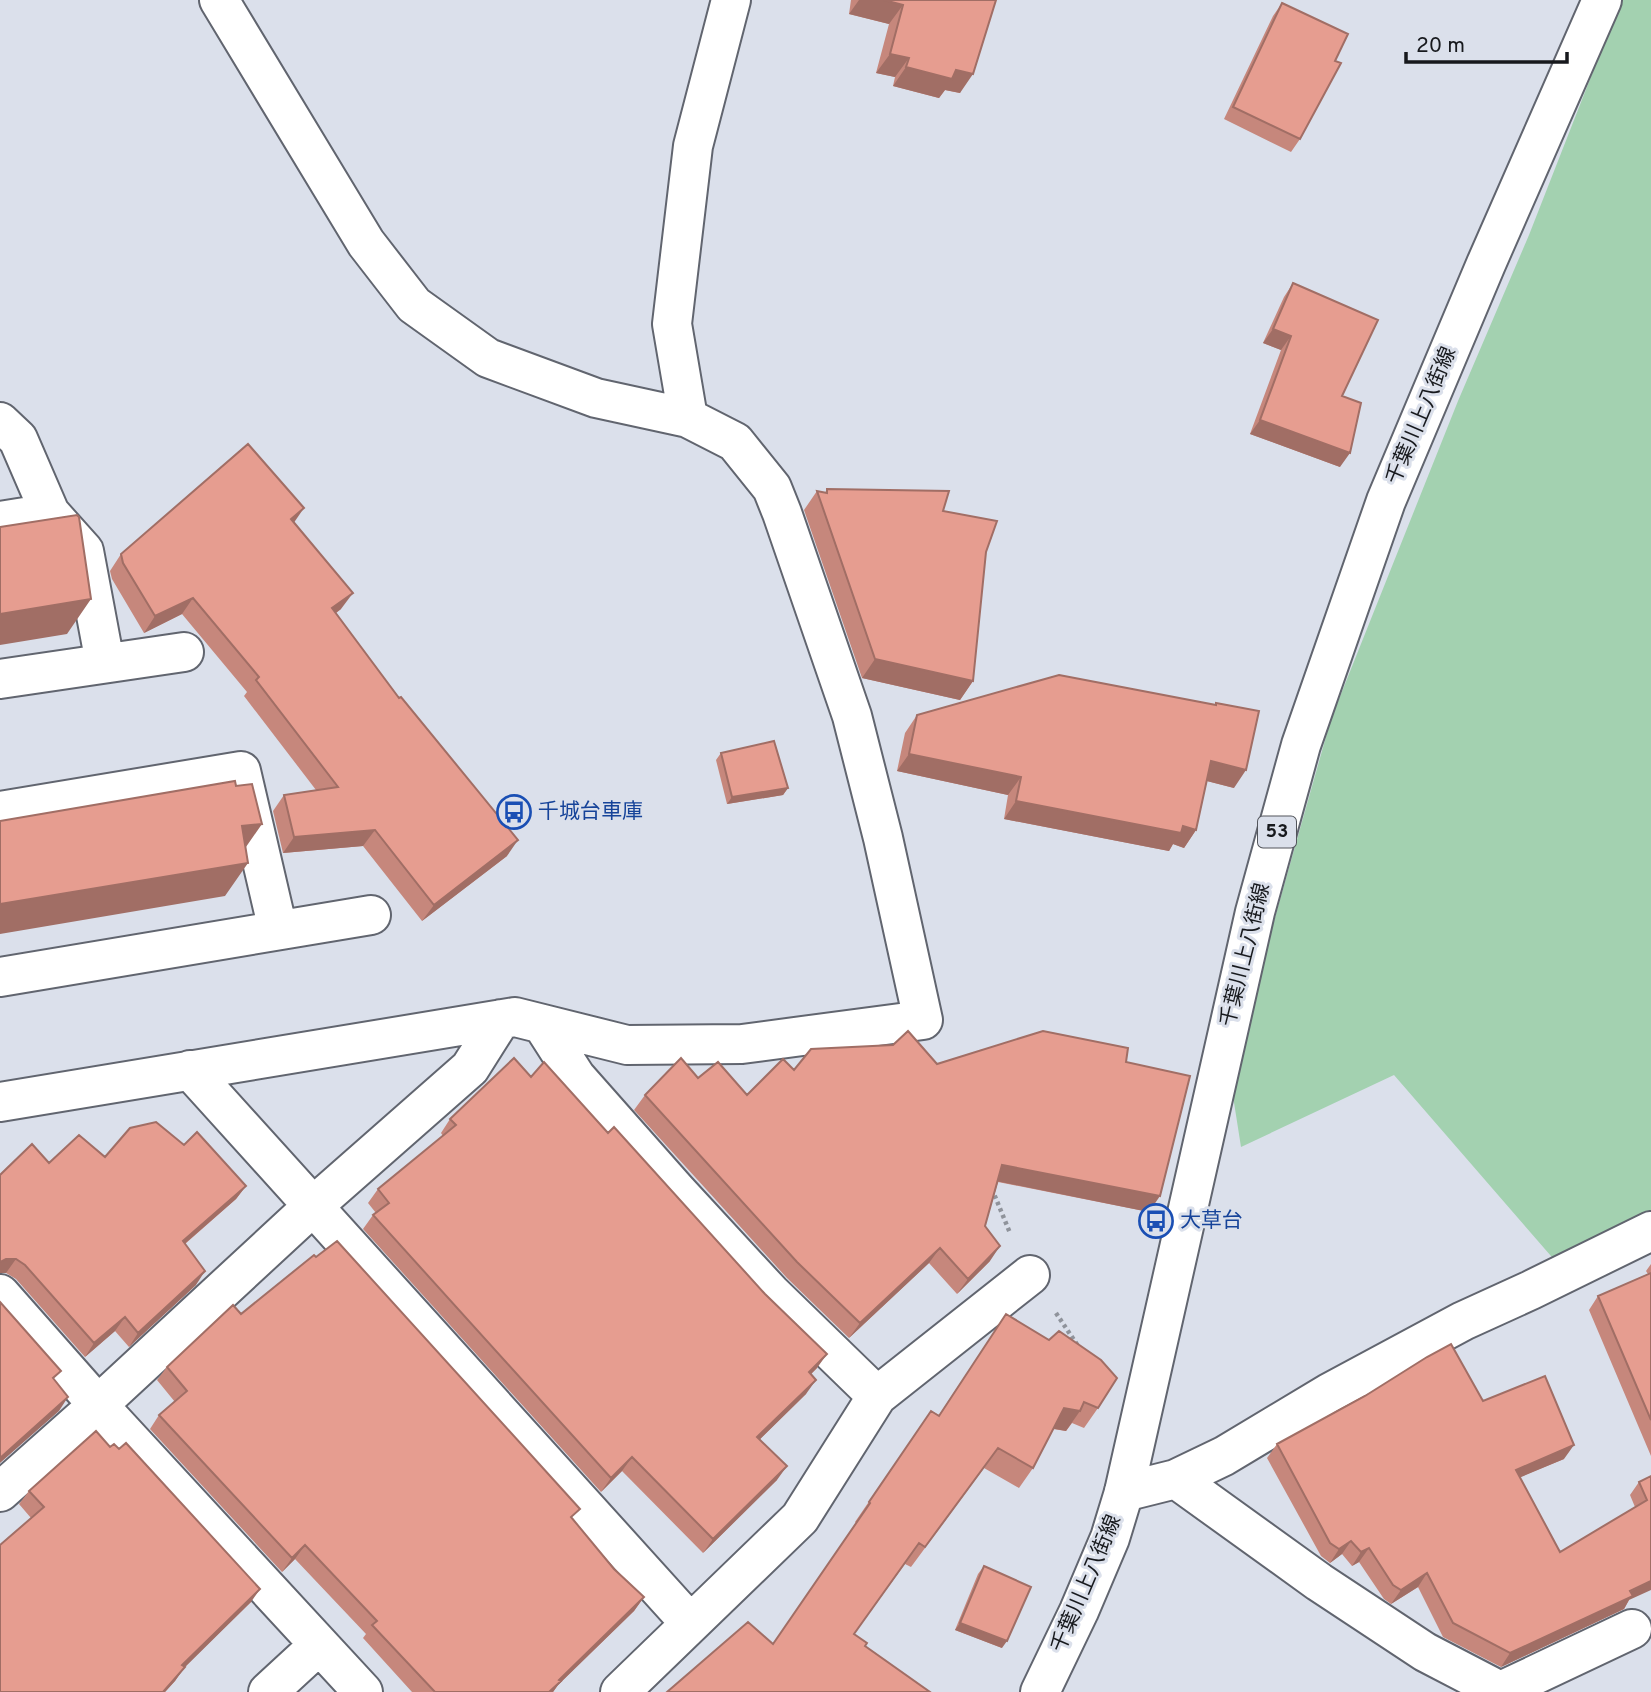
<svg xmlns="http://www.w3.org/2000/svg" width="1651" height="1692" viewBox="0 0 1651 1692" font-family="Overpass,'Noto Sans JP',sans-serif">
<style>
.green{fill:#a3d1b0}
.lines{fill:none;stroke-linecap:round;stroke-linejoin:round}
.minor-casing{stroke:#61656f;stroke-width:42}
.major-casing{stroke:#61656f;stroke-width:42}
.path{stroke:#8f939b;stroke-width:4.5;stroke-dasharray:3.5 3.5;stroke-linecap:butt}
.minor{stroke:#fff;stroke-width:38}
.major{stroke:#fff;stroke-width:38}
.wall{fill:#c6877c}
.shaded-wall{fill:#a16e65}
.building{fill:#e69d90;stroke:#a16e65;stroke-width:2}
.labels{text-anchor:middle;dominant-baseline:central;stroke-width:6;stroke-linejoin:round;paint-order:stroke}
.shield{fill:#dbe0eb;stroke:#52555b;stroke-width:2}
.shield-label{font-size:19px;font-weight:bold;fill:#17191d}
.street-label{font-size:21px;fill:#17191d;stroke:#dbe0eb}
.transit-label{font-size:21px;fill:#164399;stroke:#dbe0eb;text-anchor:start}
</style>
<rect width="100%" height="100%" fill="#dbe0eb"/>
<path class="green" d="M1621,0H1651V1234L1564,1271L1394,1075L1241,1147L1230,1077L1331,719L1458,401L1529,235Z"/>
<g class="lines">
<g class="minor-casing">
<path id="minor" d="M688,418L672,324L693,146L731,0
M0,422L18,439L50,513L84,551L105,663
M0,521L50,513
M0,679L184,652
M0,811L241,771L278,930
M0,977L371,915
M542,1024L576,1077L676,1190L771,1293L877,1396
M190,1070L690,1623
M0,1102L515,1017L627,1045L742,1044L923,1020L883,838L852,716L782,513L772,488L735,442L688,418L596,398L488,358L414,305L366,243L219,0
M0,1294L98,1405L363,1692
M1176,1479L1319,1582L1425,1652L1502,1692
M0,1492L98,1405L312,1207L470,1068L501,1019
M1124,1492L1176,1479L1224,1456L1329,1393L1463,1321L1531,1290L1651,1231
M1501,1691L1632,1629
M268,1692L319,1645
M620,1692L800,1518L877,1396L1030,1275"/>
</g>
<g class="major-casing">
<path id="major" d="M1040,1692L1079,1611L1110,1538L1124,1492L1255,912L1301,745L1386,501L1486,264L1602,0"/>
</g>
<path class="path" d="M992,1189L1010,1233
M1056,1313L1078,1346"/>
<use href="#minor" class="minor"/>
<use href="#major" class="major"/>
</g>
<path class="wall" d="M851,0H996L960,93L945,90L939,98L893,86L895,77L876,73L889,24L849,14Z
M1282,3L1335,61L1300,139L1291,152L1224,119L1273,16Z
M1293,283L1342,396L1340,467L1250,434L1281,350L1263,343L1284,297Z
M827,489L943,511L986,552L973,681L960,700L862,678L804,510L817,491L825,493Z
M294,523L341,609L336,613L507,856L422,921L363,846L283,853L273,811L284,795L316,790L244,696L247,692L182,614L144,633L112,579L110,571L121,554Z
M1216,703L1234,788L1207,781L1196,830L1184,848L1173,844L1169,851L1004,819L1008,795L897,771L905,733L917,715L1215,705Z
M721,753L788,788L783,795L727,804L716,760Z
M1126,1062L1149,1212L998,1182L985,1226L990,1261L957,1294L929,1263L849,1338L787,1278L634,1110L645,1095L698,1078L747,1095L794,1070L937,1064Z
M450,1119L817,1368L811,1374L806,1394L760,1439L777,1480L703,1553L622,1471L601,1492L363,1229L373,1215L376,1213L368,1203L378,1189L443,1136L441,1133Z
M184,1145L246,1186L236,1199L185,1244L196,1285L129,1347L115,1331L85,1357L16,1279L6,1273H0V1175L49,1163L105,1157Z
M1651,1264V1456L1589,1310L1598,1296L1648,1274L1646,1271Z
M241,1314L573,1519L614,1569L644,1597L634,1611L558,1685L553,1692H412L363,1638L366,1634L295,1559L282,1572L150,1429L159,1415L175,1402L157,1380L167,1367Z
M1006,1314L1098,1408L1084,1428L1072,1423L1066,1431L1053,1429L1033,1468L1019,1488L984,1468L911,1567L905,1564L854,1634L865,1646L773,1644L856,1523L855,1522L931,1411L939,1415Z
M1483,1401L1564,1459L1520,1477L1560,1552L1635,1507L1630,1495L1639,1482L1651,1476L1629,1600L1624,1609L1501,1667L1443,1637L1418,1587L1391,1604L1384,1599L1359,1562L1352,1566L1342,1554L1330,1563L1321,1556L1267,1458L1277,1444Z
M110,1447L251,1602L184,1667L175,1681L165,1692H0L31,1518L19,1504L29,1491Z
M984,1566L1002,1648L955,1630L978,1574Z"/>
<path class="shaded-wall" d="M859,0H884L903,5L889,24L849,14Z
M890,54L909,58L895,77L876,73Z
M906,67L956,70L973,74L960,93L945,90L939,98L893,86Z
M1273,329L1291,336L1281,350L1263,343Z
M1260,420L1350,453L1340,467L1250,434Z
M304,508L293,524L291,519Z
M353,593L341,609L321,624L332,608Z
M193,598L182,614L144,633L155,616Z
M91,599L67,634L0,645V614Z
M875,659L973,681L960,700L862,678Z
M909,754L1021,777L1008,795L897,771Z
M1211,761L1246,770L1234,788L1199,779Z
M788,788L783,795L727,804L732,797Z
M1016,801L1183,826L1196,830L1184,848L1173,844L1169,851L1004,819Z
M262,824L239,857L242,826Z
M375,830L363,846L283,853L294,837Z
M518,840L507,856L422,921L434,905Z
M248,863L225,896L0,934V904Z
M1002,1165L1160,1196L1149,1212L991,1180Z
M246,1186L236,1199L173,1254L183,1241Z
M1000,1246L990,1261L957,1294L968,1279Z
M940,1248L929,1263L849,1338L860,1323Z
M6,1259H16L6,1273H0V1262Z
M205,1271L196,1285L129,1347L138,1333Z
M125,1317L115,1331L85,1357L94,1343Z
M827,1354L817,1368L799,1386L809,1372Z
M816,1380L806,1394L748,1451L757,1437Z
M68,1397L59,1411L0,1463V1458Z
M1064,1408L1080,1411L1066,1431L1050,1428Z
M1574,1445L1564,1459L1507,1483L1516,1470Z
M632,1457L622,1471L601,1492L611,1478Z
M787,1466L777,1480L703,1553L713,1539Z
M1351,1541L1342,1554L1330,1563L1339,1549Z
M305,1545L295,1559L282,1572L292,1558Z
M1369,1548L1359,1562L1352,1566L1361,1552Z
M1427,1573L1418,1587L1391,1604L1401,1590Z
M1651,1581V1590L1629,1600L1624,1609L1501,1667L1510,1653Z
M260,1589L251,1602L173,1679L182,1665Z
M644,1597L634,1611L558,1685L553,1692H549L559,1680Z
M960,1623L1007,1641L1002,1648L955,1630Z
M185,1667L175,1681L165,1692H163Z"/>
<path class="building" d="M884,0H996L973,74L956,70L952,79L906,67L909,58L890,54L903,5Z
M1282,3L1348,34L1335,61L1341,63L1300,139L1233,107Z
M1293,283L1378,320L1342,396L1361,403L1350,453L1260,420L1291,336L1273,329Z
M248,444L304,508L291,519L353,593L332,608L399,698L401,697L518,840L434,905L375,830L294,837L284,795L338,787L256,680L259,677L193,598L155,616L123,563L121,554Z
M827,489L949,491L943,511L997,521L986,552L973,681L875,659L817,491L827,493Z
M77,515L79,517L91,599L0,614V527Z
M1059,675L1216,705V703L1259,711L1246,770L1211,761L1196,830L1183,826L1181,833L1016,801L1021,777L909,754L917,715Z
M774,741L788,788L732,797L721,753Z
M235,781L236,786L252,784L262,824L242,826L248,863L0,904V821Z
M908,1031L937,1064L1043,1031L1128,1048L1126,1062L1190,1076L1160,1196L1002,1165L985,1226L1000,1246L968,1279L940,1248L860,1323L797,1262L645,1095L681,1058L698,1078L718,1062L747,1095L783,1059L794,1070L811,1049L893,1045Z
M514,1058L531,1077L544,1062L608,1133L614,1127L765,1294L827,1354L809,1372L816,1380L757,1437L787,1466L713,1539L632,1457L611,1478L373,1215L389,1203L378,1189L456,1125L450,1119Z
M156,1122L184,1145L197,1132L246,1186L183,1241L205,1271L138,1333L125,1317L94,1343L25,1265L16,1259H6L0,1262V1175L32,1144L49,1163L79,1135L105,1157L130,1128Z
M337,1241L580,1509L571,1517L614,1569L644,1597L559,1680L561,1681L549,1692H435L372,1625L377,1621L305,1545L292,1558L159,1415L187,1391L167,1367L233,1305L241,1314L314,1255L316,1257Z
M1651,1273V1420L1598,1296Z
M0,1302L61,1371L53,1378L68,1397L0,1458Z
M1006,1314L1049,1340L1059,1331L1101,1360L1117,1378L1098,1408L1084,1402L1080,1411L1064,1408L1033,1468L998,1448L925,1547L919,1543L854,1634L867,1643L865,1646L930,1692H667L748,1622L773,1644L870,1503L869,1502L931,1411L939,1416Z
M1451,1344L1483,1401L1545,1376L1574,1445L1516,1470L1560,1552L1647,1500L1639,1482L1651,1476V1581L1630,1591L1633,1596L1510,1653L1453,1623L1427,1573L1401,1590L1393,1585L1369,1548L1361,1552L1351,1541L1339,1549L1330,1543L1277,1444L1365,1396L1427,1357Z
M96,1431L110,1447L114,1444L119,1449L126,1443L260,1589L182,1665L185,1667L163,1692H0V1545L44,1507L29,1491Z
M984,1566L1031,1587L1007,1641L960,1623Z"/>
<defs>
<g id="bus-ring" transform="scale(1.75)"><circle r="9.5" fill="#dbe0eb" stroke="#1a4fb4" stroke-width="1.5"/><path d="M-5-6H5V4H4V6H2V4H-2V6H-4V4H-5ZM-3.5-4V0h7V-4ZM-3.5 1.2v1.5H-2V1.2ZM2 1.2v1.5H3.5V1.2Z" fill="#1a4fb4"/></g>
</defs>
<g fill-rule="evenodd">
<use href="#bus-ring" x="514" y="812"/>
<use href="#bus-ring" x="1156" y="1221"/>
</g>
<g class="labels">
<rect class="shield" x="1258" y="816.5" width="38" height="31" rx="5"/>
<g class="shield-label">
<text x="1277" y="832">53</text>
</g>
<g class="street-label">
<text transform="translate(1422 416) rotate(-67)">千葉川上八街線</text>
<text transform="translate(1246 955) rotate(-76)">千葉川上八街線</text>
<text transform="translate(1087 1584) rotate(-67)">千葉川上八街線</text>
</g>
<g class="transit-label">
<text x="538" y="812">千城台車庫</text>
<text x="1180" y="1221">大草台</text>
</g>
</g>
<path d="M1406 52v10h161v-10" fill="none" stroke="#17191d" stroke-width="3.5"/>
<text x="1416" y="52" font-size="21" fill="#17191d" stroke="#dbe0eb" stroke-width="5" paint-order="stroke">20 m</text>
</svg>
